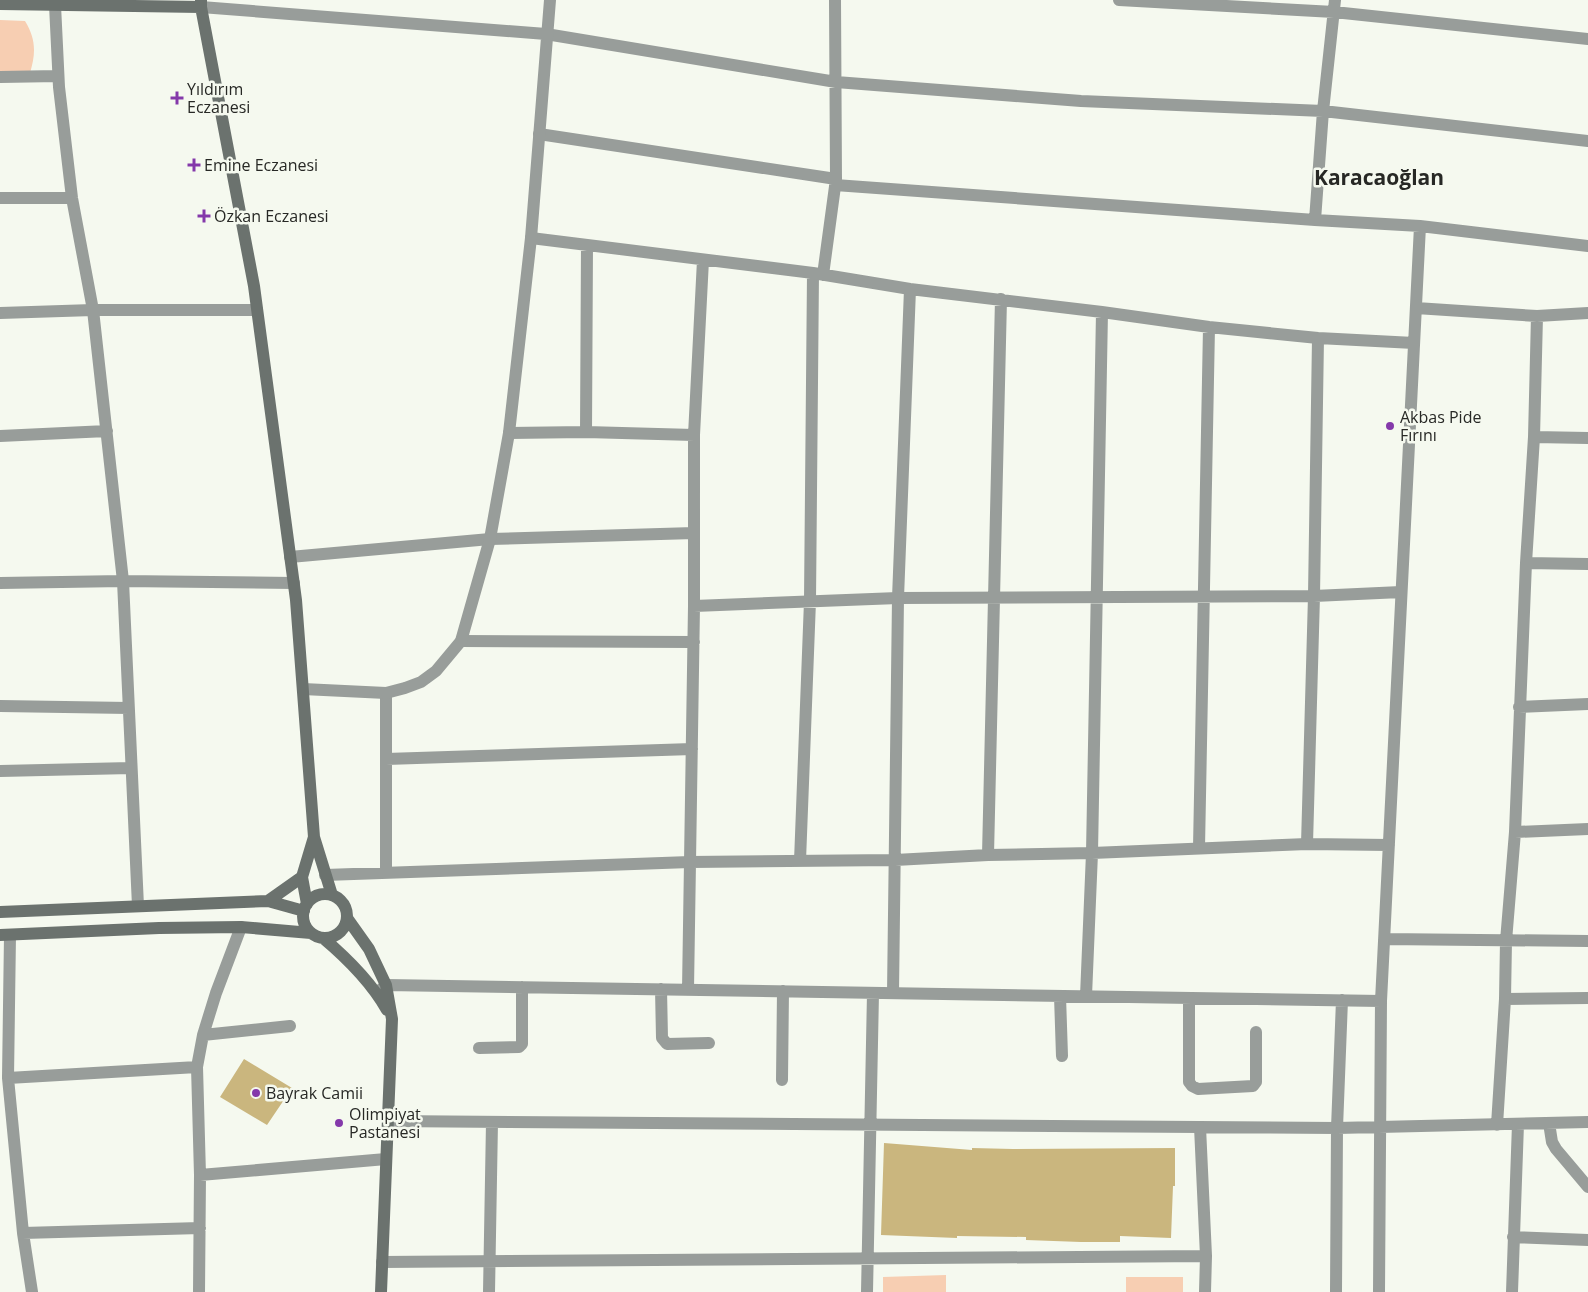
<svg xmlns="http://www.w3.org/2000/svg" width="1588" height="1292" viewBox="0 0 1588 1292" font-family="'Open Sans',sans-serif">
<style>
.green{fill:#f7ceb2}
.building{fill:#cab67e}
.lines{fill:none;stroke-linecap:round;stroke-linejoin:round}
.minor{stroke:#989d9a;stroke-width:12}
.tertiary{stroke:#989d9a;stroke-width:12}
.secondary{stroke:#6b726e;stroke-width:12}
.poi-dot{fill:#8439aa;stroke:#f5f9ef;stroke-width:2}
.labels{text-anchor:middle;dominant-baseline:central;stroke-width:5;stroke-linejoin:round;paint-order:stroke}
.poi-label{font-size:16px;fill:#272825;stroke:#f5f9ef;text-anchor:start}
.district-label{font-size:21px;font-weight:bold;fill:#272825;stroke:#f5f9ef}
</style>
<rect width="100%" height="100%" fill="#f5f9ef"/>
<path class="green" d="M0,20L25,21C36,39 36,53 30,73H0Z
M946,1275V1292H883V1277Z
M1126,1277H1183V1292H1126Z"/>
<path class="building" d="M244,1059L292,1088L267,1125L220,1097Z
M884,1143L972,1150V1148L1013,1149L1175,1148V1186H1173L1171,1238L1120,1236V1242H1081L1026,1240V1237L957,1236V1238L881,1235Z"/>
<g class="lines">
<path class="minor" d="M1119,0L1334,12L1588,39
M55,5L59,87L72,198L93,310L123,581L138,906
M546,34L836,82L1081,101L1323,111L1588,141
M0,77L58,76
M539,134L836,179
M835,185L1315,220L1420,226L1588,246
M0,198H72
M1315,220L1323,111L1335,0
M531,238L813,273L910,289L1102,312L1209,327L1318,338L1414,343
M823,275L836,179L835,0
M1416,308L1537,316L1588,313
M0,313L93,310H257
M586,432L587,245
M509,433L586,432L694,435
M0,436L107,431
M1534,437L1588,438
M290,557L490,539L694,533
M1526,563L1588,564
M0,583L123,581L294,583
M694,606L898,598L1314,596L1401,592
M461,641L694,642
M386,693V873
M0,706L129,708
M1519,707L1588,704
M386,759L692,749
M0,771L131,768
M1515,832L1588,829
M1307,844L1314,596L1318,338
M1199,848L1209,327
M988,855L1001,299
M800,861L810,601L813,273
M325,875L690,862L895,860L988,855L1092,853L1307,844L1389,845
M10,935L8,1078L23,1233L32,1292
M1384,939L1588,941
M661,989L662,1038L667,1044L709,1043
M688,990L694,606V435L703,260
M379,991L386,985L1381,1001
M893,993L898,598L910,289
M1060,996L1062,1056
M1086,996L1092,853L1102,312
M1189,998V1082L1192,1086L1198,1089L1253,1086L1256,1082V1032
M1505,999L1588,998
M203,1035L290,1026
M479,1048L519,1047L522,1044V987
M8,1078L197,1067
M782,1080L783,991
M388,1121L1337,1128L1588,1122
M1549,1123L1552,1142L1556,1149L1588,1187
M1497,1125L1505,999L1506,941L1515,832L1526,563L1534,437L1537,316
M1200,1127L1206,1256L1205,1292
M200,1175L386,1159
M23,1233L200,1228
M1513,1237L1588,1240
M382,1262L1206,1256
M199,1292L200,1175L197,1067L203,1035L216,993L241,927
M489,1292L492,1122
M867,1292L873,993
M1336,1292L1337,1128L1342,1000
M1379,1292L1381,1001L1420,226
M1512,1292L1518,1124"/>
<path class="tertiary" d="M201,7L546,34
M303,689L386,693L405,688L421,682L436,671L461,641L490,539L509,433L531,238L550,0"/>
<path class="secondary" d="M201,0V7L254,286L296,600L314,837L332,895
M0,4L201,7
M303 916a22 22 0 1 1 44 0a22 22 0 1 1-44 0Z
M268,901L302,877
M307,904L302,877L314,837
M0,912L268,901L304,911
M347,918L369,949L386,985L392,1019L381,1292
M0,935L159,928L241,927L311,933
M323,938C348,959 371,982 387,1010"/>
</g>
<g class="poi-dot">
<path d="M174.5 90.5h5v5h5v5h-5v5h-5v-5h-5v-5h5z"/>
<path d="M191.5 157.5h5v5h5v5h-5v5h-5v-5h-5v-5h5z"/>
<path d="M201.5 208.5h5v5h5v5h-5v5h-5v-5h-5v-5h5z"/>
<circle cx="1390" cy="426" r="5"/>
<circle cx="256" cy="1093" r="5"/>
<circle cx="339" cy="1123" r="5"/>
</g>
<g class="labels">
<g class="poi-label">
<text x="187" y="89">Yıldırım<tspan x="187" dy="18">Eczanesi</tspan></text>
<text x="204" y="165">Emine Eczanesi</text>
<text x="214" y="216">Özkan Eczanesi</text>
<text x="1400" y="417">Akbas Pide<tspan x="1400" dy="18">Fırını</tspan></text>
<text x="266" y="1093">Bayrak Camii</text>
<text x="349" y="1114">Olimpiyat<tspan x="349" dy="18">Pastanesi</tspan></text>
</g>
<g class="district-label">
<text x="1379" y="177">Karacaoğlan</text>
</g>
</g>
</svg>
